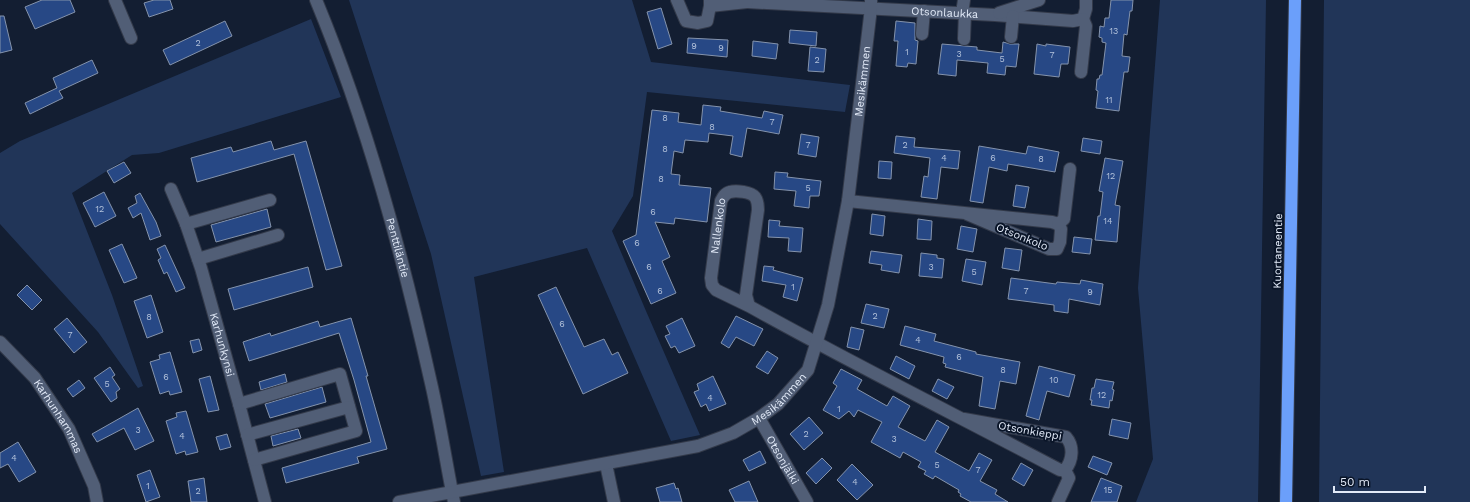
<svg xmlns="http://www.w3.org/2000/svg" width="1470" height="502" viewBox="0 0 1470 502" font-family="'Work Sans',sans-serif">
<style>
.green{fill:#213558}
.building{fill:#274885;stroke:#8493ac}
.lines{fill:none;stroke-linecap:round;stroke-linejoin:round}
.minor-casing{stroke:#333a4a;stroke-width:14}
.highway-casing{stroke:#333a4a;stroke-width:14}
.minor{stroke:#515e76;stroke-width:12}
.highway{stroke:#6b9ffa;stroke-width:12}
.labels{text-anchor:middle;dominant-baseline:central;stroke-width:4;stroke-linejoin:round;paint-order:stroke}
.number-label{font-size:9px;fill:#b3c2db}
.street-label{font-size:11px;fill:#e2eaf8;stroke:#0a1528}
</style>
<rect width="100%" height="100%" fill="#131e32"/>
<path class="green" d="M349,0H632L651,62L850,85L845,112L647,92L633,196L612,231L646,311L700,435L671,441L587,248L474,277L504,472L481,476L431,254Z
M1160,0H1266L1258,502H1136L1153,459L1138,288Z
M1324,0H1470V502H1319Z
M311,19L341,97L159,153L132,155L72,193L112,295L143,386L138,388L98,332L0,224V153L20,141Z"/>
<path class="building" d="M42,0H70L75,12L35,29L25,7Z
M154,0H170L173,9L149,17L144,3Z
M1111,0H1133L1132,11H1130L1127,35L1124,34L1122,56L1130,57L1128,72H1124L1119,111L1096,108L1098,91L1096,90L1097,79H1099L1100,75H1102L1106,43L1102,42V38L1099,37L1100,26L1104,27L1105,18H1109Z
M661,8L672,44L658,49L647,12Z
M0,16H4L12,50L0,53Z
M225,21L232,36L170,65L163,50Z
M896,21L915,23V40L918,41L916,64L908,63L907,67L896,66L898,41H894Z
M790,30L817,32L816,46L789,43Z
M688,38L728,40L727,57L687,53Z
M753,41L778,44L776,59L752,56Z
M1003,42L1010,44H1019L1016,67L1006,66L1005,75L987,73L988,63L957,60L956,76L938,74L942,44L977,47V50L1002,53Z
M1037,44L1046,46V44L1070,47L1068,64H1061L1059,77L1034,74Z
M810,47L826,49L824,72L808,71Z
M92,60L98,73L59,91L63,98L30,114L25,103L57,88L53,78Z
M703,105L721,107L720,111L762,118L764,111L783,115L779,134L747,128L742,157L730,154L733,136L709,133L708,142L685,140L683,153L674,151L671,174L680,175L679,185L711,188L707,222L675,218L674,224L655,222L670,257L662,261L676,293L651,304L623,241L636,235L652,110L679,113L678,122L701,125Z
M801,134L819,137L816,157L798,154Z
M896,136L915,138L914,147L960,151L958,169L941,167L937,199L921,197L924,176L928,177L930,158L894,153Z
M1083,138L1102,141L1100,154L1081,151Z
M271,141L274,150L306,141L342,266L326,270L294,154L197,182L191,158L231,147L233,152Z
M979,146L1026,154L1028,146L1059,152L1055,172L1008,164L1007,171L989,167L983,203L970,201Z
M1105,158L1123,161L1115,205L1120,206L1117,242L1095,240L1098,216H1100L1103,192L1099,191Z
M879,161L892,162L891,179L878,178Z
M124,162L131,173L114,183L107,171Z
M775,172L788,173L787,177L821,181L819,196H810L809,208L794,206L796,191L774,189Z
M1016,185L1029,187L1025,208L1013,206Z
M104,192L116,216L95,227L83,203Z
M140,193L156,222L161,236L150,240L141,213L133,218L128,208L137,203L135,196Z
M267,209L271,227L216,242L211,225Z
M872,214L885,216L883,236L870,234Z
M918,219L932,221L931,240L917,239Z
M769,220L780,221L779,226L803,228L801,252L788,251L789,238L768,237Z
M961,226L977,229L973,252L957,249Z
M1074,237L1092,239L1090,254L1072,252Z
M122,244L137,278L124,283L109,250Z
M165,245L185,288L176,292L167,272L164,274L158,260L161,258L157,249Z
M1005,248L1022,250L1019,271L1002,268Z
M871,251L902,255L899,273L881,270L882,265L869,263Z
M921,253L937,255V258L944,259L942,278L919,276Z
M966,259L986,262L982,285L962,281Z
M764,266L774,267L773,270L803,278L797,301L783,297L786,285L762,281Z
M308,267L313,287L234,310L228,289Z
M1011,278L1056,284L1057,282L1080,284L1081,280L1103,284L1100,305L1069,299L1068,313L1054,311V305L1008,299Z
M27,285L42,300L32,310L17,295Z
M556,287L584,347L604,339L612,355L618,352L628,373L583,394L538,295Z
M151,295L163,332L147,338L134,301Z
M866,304L889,309L884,328L861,323Z
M736,316L763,329L754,346L736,337L729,348L721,343Z
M67,318L87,342L74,353L54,329Z
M351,318L368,376H366L387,449L357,457L359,463L286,483L282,468L371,442L354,380L339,333L249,361L243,342L270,333L271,336L318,321L320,327Z
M682,318L695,346L679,353L675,346L671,348L665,336L670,334L666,326Z
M905,326L936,334L934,341L976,352V354L1020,362L1016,384L1000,381L995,409L979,406L983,377L945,367L946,364L943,363L944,357L900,345Z
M851,327L864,330L859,350L847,347Z
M199,339L202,350L193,353L190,341Z
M767,351L778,358L768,374L756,367Z
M170,352L182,392L170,395L169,391L160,394L150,362L160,359L159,355Z
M896,356L915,366L909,379L890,369Z
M1039,366L1075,375L1069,397L1047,391L1039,420L1026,416Z
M110,367L115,375L112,377L120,389L116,392L117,398L111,402L94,378Z
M841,369L862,380L857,389L887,406L893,396L910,406L898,427L925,441L937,420L949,427L935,452L969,471L979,453L992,460L980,481L997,490L995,494L1008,502H971L960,496L961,494L958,492L959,490L935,476L933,479L924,474L926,471L918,467L921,462L903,452L900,458L871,442L882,422L858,410L854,417L849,411L839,419L823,410L837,386L833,383Z
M285,374L287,382L261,390L259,382Z
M210,376L219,410L208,412L199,379Z
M713,376L726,404L709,411L706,404L701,407L694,392L699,390L697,384Z
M938,379L954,387L947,399L932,391Z
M1096,379L1114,382L1112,389L1114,390L1112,401L1110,400L1109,408L1091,405L1092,400H1090L1092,388H1094Z
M79,380L85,388L73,397L67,389Z
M322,387L326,402L270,418L265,404Z
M138,408L154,441L135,450L124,428L97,442L92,434Z
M186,411L198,452L186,455L185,451L176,454L166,421L177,417L176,413Z
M809,417L823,433L804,450L790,434Z
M1112,419L1131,423L1128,439L1109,435Z
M298,429L301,438L273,446L271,436Z
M227,434L231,447L220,450L216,437Z
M18,442L36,472L19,482L8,464L0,468V453Z
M760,451L766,463L749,471L743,460Z
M1093,456L1112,463L1107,475L1088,467Z
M822,458L832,468L816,484L806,473Z
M1021,463L1033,470L1024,486L1012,479Z
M852,464L873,485L857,500L837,480Z
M150,470L160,497L146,502L137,475Z
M204,478L207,502H191L188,481Z
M1101,478L1122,486L1117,502H1091Z
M749,481L758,502H735L729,490Z
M674,483L676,489L678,488L682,502H660L656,488Z"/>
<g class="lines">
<g class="minor-casing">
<g id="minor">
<path d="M115,0L131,38"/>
<path id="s1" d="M316,0C367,123 402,253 431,383C440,422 446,462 454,502"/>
<path d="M677,0L686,21L698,23L707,21L710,6V0"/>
<path id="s2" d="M747,0V2L995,15L1073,21L1083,19L1086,9V0"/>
<path d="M710,6L747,2"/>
<path d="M962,13L964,0"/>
<path d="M999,13L1039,0"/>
<path d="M922,34L924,11"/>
<path d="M1011,37L1013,16"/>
<path d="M964,39L965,13"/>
<path d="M1081,72L1086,26L1083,19"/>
<path id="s3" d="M171,189L186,224L201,268L239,404L265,502"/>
<path d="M848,201L1052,222L1058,224L1061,229L1060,242L1057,249H1049L967,214"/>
<path d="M186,224L270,200"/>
<path d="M1058,224L1064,219L1070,169"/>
<path d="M198,259L278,235"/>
<path id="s4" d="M749,306L716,290L712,285L711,278L721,201C723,197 725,193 730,192C736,190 751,192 755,197C758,201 758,206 758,210L746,295L749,306C851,363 956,415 1060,470H1065C1073,460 1074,446 1066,437L964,419"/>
<path id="s5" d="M0,342L35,378L69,429L94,486L97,502"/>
<path d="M239,404L340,374L356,431L254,460"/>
<path id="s6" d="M759,418L807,502"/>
<path d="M247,435L349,407"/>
<path d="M606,464L614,502"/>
<path id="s7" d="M399,502L698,446L733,433L759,418L778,404L808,370L828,305L848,201L871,8V0"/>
<path d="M1058,502L1069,478L1065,470"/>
</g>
</g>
<g class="highway-casing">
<path id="highway" d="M1286,502L1295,0"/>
</g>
<use href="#minor" class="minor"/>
<use href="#highway" class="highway"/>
</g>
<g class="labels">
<g class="number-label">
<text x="1114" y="31">13</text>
<text x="198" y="43">2</text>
<text x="694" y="46">9</text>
<text x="721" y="48">9</text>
<text x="907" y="52">1</text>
<text x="959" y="54">3</text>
<text x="1052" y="55">7</text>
<text x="1002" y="59">5</text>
<text x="817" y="60">2</text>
<text x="1109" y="100">11</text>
<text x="665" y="118">8</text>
<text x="772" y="122">7</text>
<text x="712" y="127">8</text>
<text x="808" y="145">7</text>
<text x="905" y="145">2</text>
<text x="665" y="149">8</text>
<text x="944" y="158">4</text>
<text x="993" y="158">6</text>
<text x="1041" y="159">8</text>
<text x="1111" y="176">12</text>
<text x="661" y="179">8</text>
<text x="808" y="188">5</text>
<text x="100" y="209">12</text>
<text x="653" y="212">6</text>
<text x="1108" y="221">14</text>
<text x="637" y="243">6</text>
<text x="649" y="267">6</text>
<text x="931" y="267">3</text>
<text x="974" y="272">5</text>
<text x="793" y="287">1</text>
<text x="660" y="291">6</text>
<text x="1026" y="291">7</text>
<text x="1090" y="292">9</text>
<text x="875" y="316">2</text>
<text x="149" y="317">8</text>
<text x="562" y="324">6</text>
<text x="70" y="335">7</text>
<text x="918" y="340">4</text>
<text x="959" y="357">6</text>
<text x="1003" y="370">8</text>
<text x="166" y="377">6</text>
<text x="1054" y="380">10</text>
<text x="107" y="384">5</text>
<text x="1102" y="395">12</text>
<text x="710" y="398">4</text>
<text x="839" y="409">1</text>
<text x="138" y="430">3</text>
<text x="806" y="434">2</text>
<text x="182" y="436">4</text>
<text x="894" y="439">3</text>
<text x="14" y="458">4</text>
<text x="937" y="465">5</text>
<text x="978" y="470">7</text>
<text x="855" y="482">4</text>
<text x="148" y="486">1</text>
<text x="1108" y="490">15</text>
<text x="198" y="491">2</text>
</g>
<g class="street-label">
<text stroke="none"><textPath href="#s2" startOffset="200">Otsonlaukka</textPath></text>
<text stroke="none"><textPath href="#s7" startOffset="735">Mesikämmen</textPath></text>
<text stroke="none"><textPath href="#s4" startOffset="103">Nallenkolo</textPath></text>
<text transform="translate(1022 237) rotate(22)">Otsonkolo</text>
<text stroke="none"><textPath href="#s1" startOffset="261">Penttiläntie</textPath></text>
<text transform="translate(1278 251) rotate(-89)">Kuortaneentie</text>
<text stroke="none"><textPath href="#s3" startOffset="164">Karhunkynsi</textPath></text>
<text stroke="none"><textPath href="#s7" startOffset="399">Mesikämmen</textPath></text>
<text stroke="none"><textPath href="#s5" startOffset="95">Karhunhammas</textPath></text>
<text transform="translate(1030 431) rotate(10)">Otsonkieppi</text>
<text stroke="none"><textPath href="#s6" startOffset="48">Otsonjälki</textPath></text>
</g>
</g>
<path d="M1334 486v6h91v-6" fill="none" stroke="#e2eaf8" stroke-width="2"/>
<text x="1340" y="486" font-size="12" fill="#e2eaf8" stroke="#0a1528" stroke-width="3" paint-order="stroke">50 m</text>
</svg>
